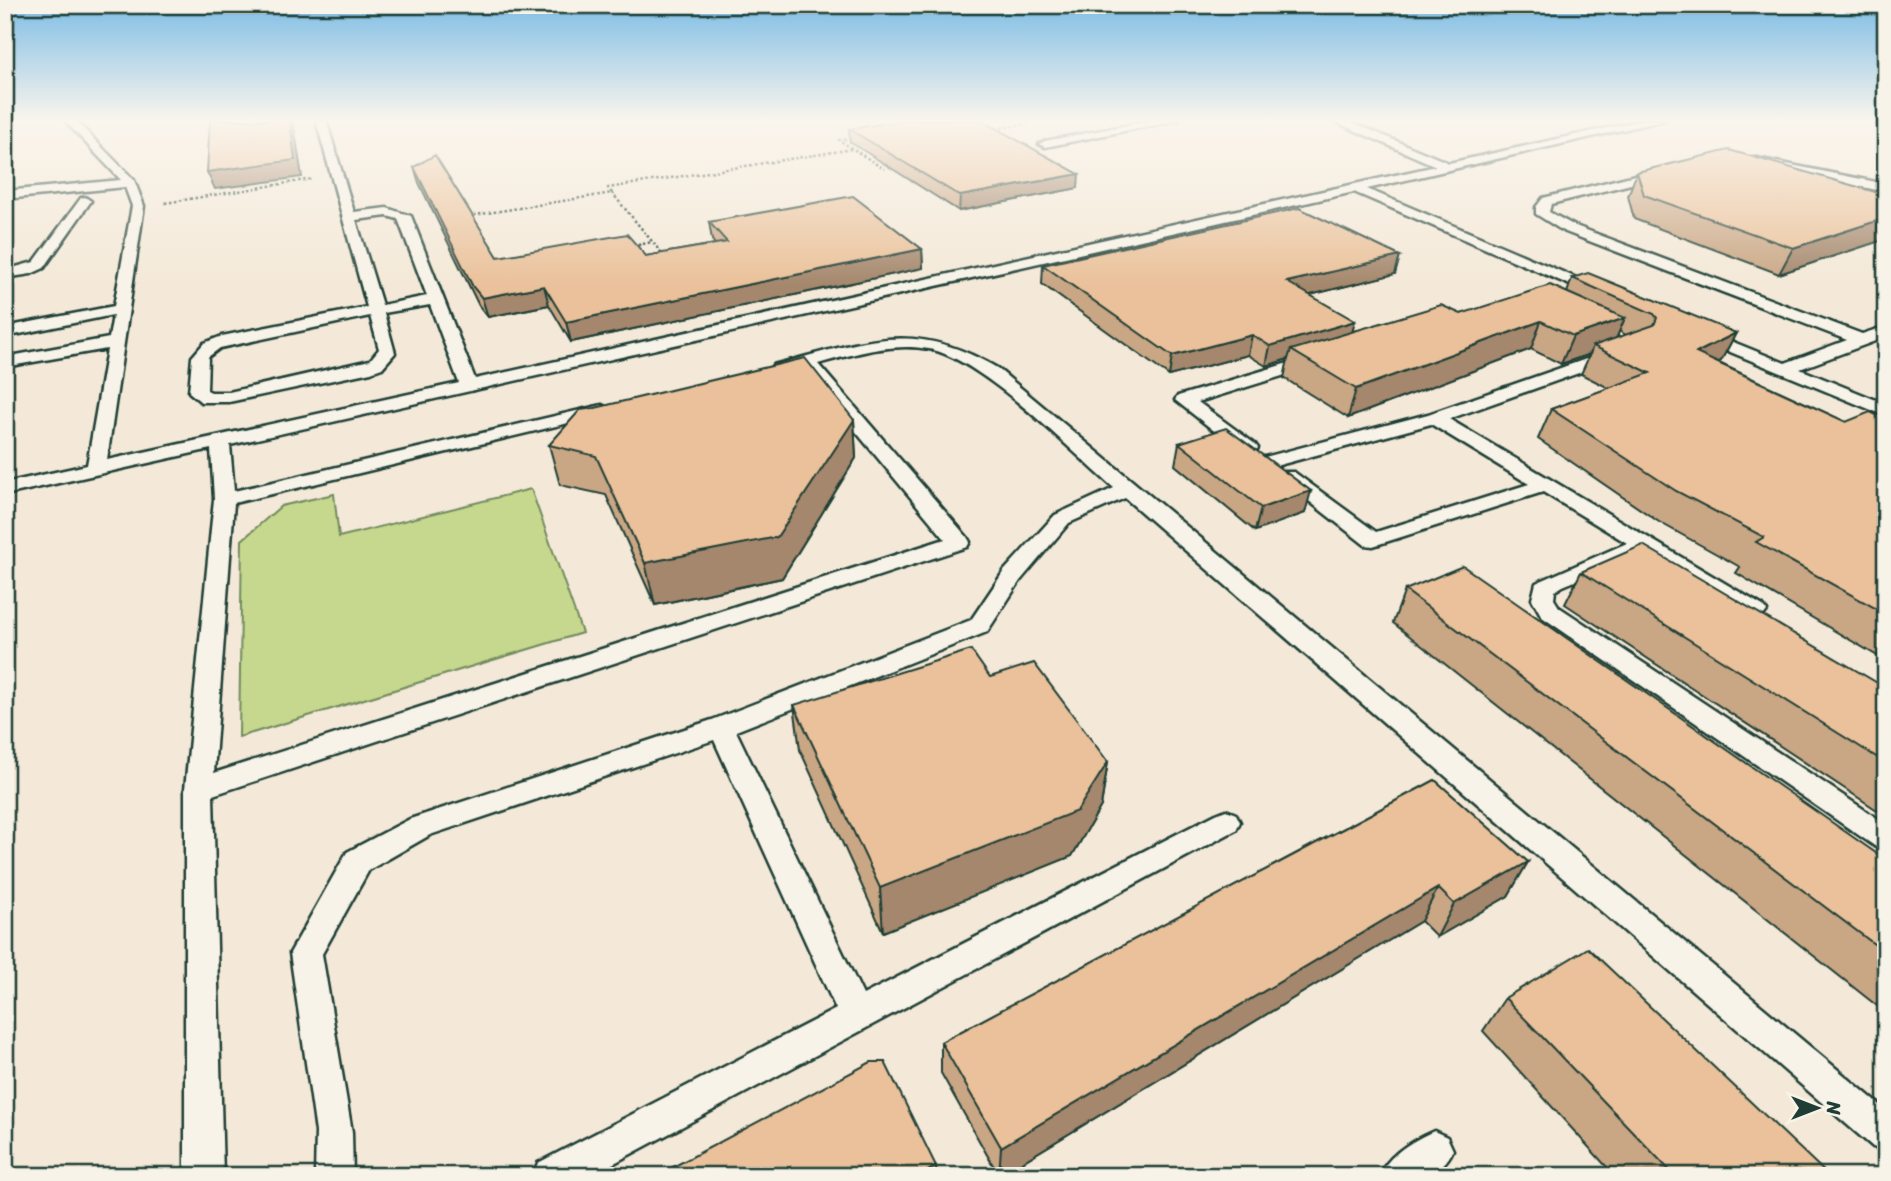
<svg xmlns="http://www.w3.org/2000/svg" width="1891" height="1181" viewBox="0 0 1891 1181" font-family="Sriracha,sans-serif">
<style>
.green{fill:#c6d88d;stroke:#728a60;stroke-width:2}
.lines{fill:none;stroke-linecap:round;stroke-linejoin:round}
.service-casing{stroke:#1f3d34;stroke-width:5}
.path{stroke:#1f3d34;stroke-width:2.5;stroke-dasharray:2.5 2.5;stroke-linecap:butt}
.service{fill:#f7f3e8;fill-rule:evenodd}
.wall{fill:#c9a684;stroke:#1f3d34;stroke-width:2;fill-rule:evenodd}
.shaded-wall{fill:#a4876c;stroke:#1f3d34;stroke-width:2}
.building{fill:#eac19a;stroke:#1f3d34;stroke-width:2}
</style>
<rect width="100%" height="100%" fill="#f4e9d8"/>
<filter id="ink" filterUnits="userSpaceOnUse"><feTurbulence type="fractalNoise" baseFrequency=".0143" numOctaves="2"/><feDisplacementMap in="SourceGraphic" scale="14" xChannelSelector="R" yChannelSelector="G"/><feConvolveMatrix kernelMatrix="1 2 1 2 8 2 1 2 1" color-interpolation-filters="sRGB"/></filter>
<g filter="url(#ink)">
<path class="green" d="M531,489L582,633L239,737L242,540L281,506L334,494L339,537Z"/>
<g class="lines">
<g class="service-casing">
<path id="service" d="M64,120H75L134,180L144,206L107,460L459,383L430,305L384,313L395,353L382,368L371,372L229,402H201L189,392L192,357L204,343L222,336L367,307L316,120H326L354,212L387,208L411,216L475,379L1436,166L1331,120H1346L1449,163L1643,120H1665L1367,189L1605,290L1608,293L1600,298L1354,192L230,445L234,491L602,405L611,410L602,415L234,503L214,773L945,539L803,368L779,374L770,369L773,365C863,343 910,317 997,368L1886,1110V1152L1873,1147L1125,498L1069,523L1020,581L987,632L736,731L863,995L1216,814L1226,810L1236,814L1240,822L1236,830L590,1176H532L538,1163L836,1009L714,740L430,835L369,870L322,954L352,1132L353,1176H315L316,1132L290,953L347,852L410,819L712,720L971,620L1004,571L1055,515L1114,488C1071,451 982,359 929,349C892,342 853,354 818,364L967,537L970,542L967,547L213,795L223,1176H185V789L214,499L211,449L5,495V483L87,465L107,349L5,367V357L109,338L113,315L5,337V327L114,306L132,206L125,187L5,199V191L121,180ZM387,216L398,219L427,296L382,305L356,220ZM370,316L379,349L370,360L229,392H211L207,390L208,357L220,348Z
M1154,120H1179L1045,147L1039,144L1045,141Z
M1752,157L1886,184V192L1748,162L1746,160Z
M1663,168L1667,169V175L1551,204L1549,212L1573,225L1862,334L1886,326V337L1800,369L1886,404V416L1694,337L1692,334L1694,331H1706L1785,363L1847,340L1563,231L1536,214V207L1543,198Z
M85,197L91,201L44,268L31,274L5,278V270L34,262L81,198Z
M1615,349L1621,350L1623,354L1621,358L1449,419L1763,606L1767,611L1763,616L1755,619L1747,616L1642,553L1563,586L1555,591L1554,599L1559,607L1886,824V851L1876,847L1542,617L1532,599L1536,583L1627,543L1543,492L1373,546L1365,545L1277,476L1280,472H1294L1376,532L1529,484L1431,424L1268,468L1258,462L1261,458L1428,414Z
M1315,355L1323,360L1321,364L1198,402L1255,444L1258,448L1255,452H1241L1175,400L1178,396Z
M1434,1131L1447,1137L1453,1150C1439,1181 1410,1176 1379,1176C1388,1155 1413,1140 1434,1131Z"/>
</g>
<path class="path" d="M992,127L995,129L1031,123
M856,138L839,140L884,169
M612,193L665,257
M165,203L312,179
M469,216L612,193L608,188L852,149
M633,246L652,242"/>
<use href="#service" class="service"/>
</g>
<path class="wall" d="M849,129L1078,188L959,211L850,142Z
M414,167L498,257L646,256L715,244L712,240L709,222L922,249L923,268L571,342L549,305L488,317L479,306L419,183Z
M1637,172L1886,195V239L1779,274L1634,219L1628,196Z
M1400,256L1395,274L1310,295L1352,331L1461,314L1567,293L1572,278L1736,333L1721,361L1717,362L1846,422L1886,419V661L1736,573L1740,567L1659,522L1538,439L1551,409L1609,388L1581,374L1590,354L1561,364L1531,349L1348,418L1284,378L1288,359L1266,366L1248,355L1169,376L1042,284L1043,265ZM1619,331L1626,335L1617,338Z
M854,420L856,458L782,578L655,605L606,495L560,485L549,445Z
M1179,443L1305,513L1255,531L1175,465Z
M1581,572L1886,688V816L1565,604Z
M1405,590L1886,860V1013L1393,623Z
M990,677L1108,762L1101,806L1072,856L883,932L800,750L794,705Z
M1435,780L1528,862L1508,896L1437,937L1421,921L999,1176L941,1073V1042Z
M1505,998L1829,1176H1615L1483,1031Z"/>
<path class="shaded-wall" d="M290,120H293L302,177L215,189L207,172Z
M1079,174L1078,188L959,211L960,196Z
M1886,218V239L1779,274L1793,248Z
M922,249L923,268L571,342L566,322Z
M1400,256L1395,274L1282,302L1287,282Z
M544,286L549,305L488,317L482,298Z
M1625,318L1613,346H1593L1590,354L1561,364L1573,336Z
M1355,321L1350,341L1291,350L1288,359L1266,366L1270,346Z
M1541,321L1531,349L1348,418L1356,389Z
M1736,333L1721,361L1682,381L1696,353Z
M1252,335L1248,355L1169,376L1172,356Z
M854,420L856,458L782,578L655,605L645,563Z
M1311,491L1305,513L1255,531L1261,508Z
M1108,762L1101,806L1072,856L883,932L880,888Z
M1528,862L1508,896L1437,937L1454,904Z
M1438,888L1421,921L999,1176L1001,1147Z
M936,1166L937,1176H919Z"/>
<path class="building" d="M210,120H290L295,160L207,172Z
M908,120H981L1079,174L960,196L849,129Z
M1729,150L1886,195V218L1793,248L1644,195L1637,172Z
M435,155L498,257L627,234L646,256L727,242L709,222L853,196L922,249L566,322L544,286L482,298L473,287L414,167Z
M1299,208L1400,256L1287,282L1355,321L1270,346L1252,335L1172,356L1043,265Z
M1588,273L1736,333L1696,353L1846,422L1870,412L1886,419V614L1756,542L1764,537L1676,491L1551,409L1650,373L1593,346L1654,325L1657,318L1654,314L1572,278Z
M1550,285L1625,318L1573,336L1541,321L1356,389L1291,350L1441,305L1461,314Z
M805,358L854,420L777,537L645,563L596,456L549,445L580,410L595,408Z
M1226,428L1311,491L1261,508L1179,443Z
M1643,545L1886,688V763L1581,572Z
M1463,566L1886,860V953L1405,590Z
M971,650L990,677L1034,663L1108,762L1077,811L880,888L794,705Z
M1435,780L1528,862L1454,904L1438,888L1001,1147L941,1042Z
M1588,948L1829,1176H1675L1505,998Z
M871,1062H885L936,1166L919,1176H656Z"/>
</g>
<linearGradient id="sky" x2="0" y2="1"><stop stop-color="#7ebde5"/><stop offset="0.42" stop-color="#faf5ed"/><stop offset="1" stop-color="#faf5ed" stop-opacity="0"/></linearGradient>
<rect width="1891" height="286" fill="url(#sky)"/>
<rect width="1891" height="1181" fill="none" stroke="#f7f3e8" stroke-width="28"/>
<rect x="14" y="14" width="1863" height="1153" fill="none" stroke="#1f3d34" stroke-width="2.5" filter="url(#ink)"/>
<g transform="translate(1817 1108) rotate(90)" stroke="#f7f3e8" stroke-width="5" paint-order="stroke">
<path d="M0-5L12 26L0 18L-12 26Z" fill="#1f3d34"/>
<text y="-10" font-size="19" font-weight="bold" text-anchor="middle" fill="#1f3d34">N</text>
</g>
</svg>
